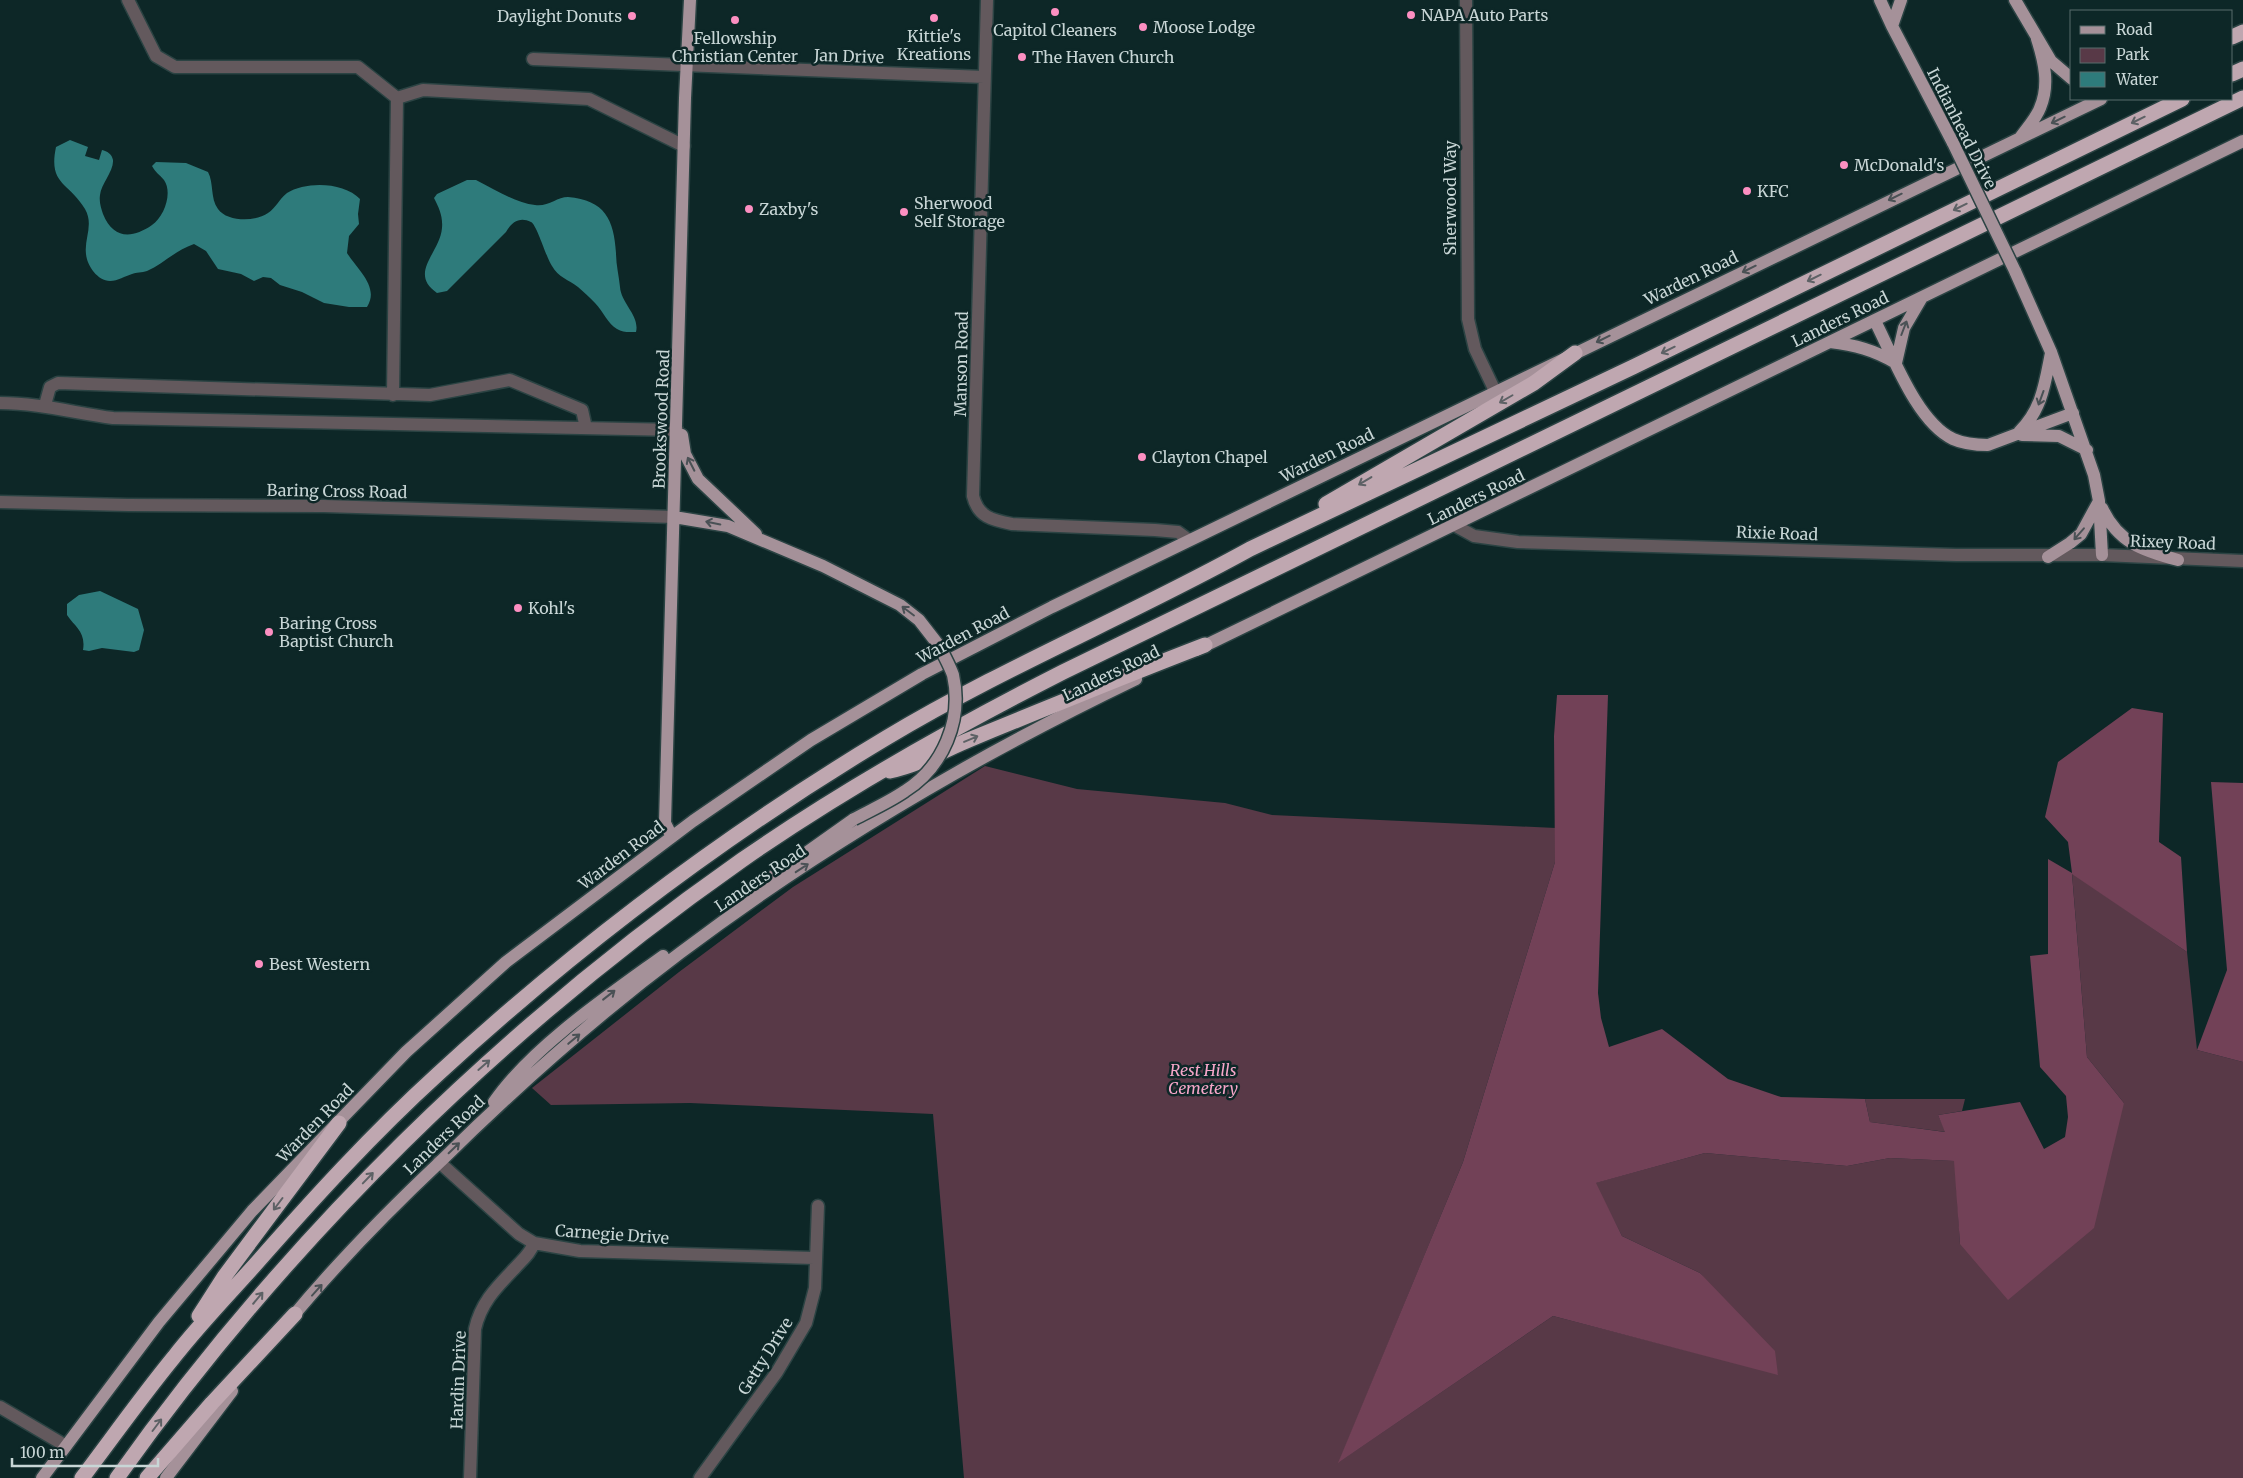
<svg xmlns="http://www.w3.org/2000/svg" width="2243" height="1478" viewBox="0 0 2243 1478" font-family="Merriweather,serif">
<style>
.green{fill:#583947}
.forest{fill:#724157}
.water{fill:#2e7b7b}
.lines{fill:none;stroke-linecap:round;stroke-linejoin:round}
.minor-casing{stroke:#2b4343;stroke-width:15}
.major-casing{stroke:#2b4343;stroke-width:15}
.highway-casing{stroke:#2b4343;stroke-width:18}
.minor{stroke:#63595d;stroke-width:12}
.major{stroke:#a59199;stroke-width:12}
.highway{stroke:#bfa7b0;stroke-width:15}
.major-bridge-casing{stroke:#2b4343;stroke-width:15;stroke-linecap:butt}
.major-bridge{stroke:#a59199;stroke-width:12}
.oneway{stroke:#4a5155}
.oneway2{stroke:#5d6165}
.poi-dot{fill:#fc8fc1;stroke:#0d2727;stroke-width:2}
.labels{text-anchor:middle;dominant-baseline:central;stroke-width:5;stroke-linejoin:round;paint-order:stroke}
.poi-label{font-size:16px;fill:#c8d6d6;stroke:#0d2727;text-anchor:start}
.street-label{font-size:16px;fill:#c8d6d6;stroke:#0d2727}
.park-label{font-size:16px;font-style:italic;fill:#f6a6c9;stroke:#0d2727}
</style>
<rect width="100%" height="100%" fill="#0d2727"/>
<path class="green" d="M985,766L1077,789L1225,803L1272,815L1556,828L1555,862L1463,1162L1339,1462L1553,1316L1778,1374L1700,1273L1622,1236L1595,1183L1705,1153L1847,1166L1890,1158L1955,1161L1960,1244L2124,1103L2087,1057L2072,873L2187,952L2197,1050L2243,1062V1478H964L933,1114L690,1103L551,1105L532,1088L679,972L793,887Z
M1865,1099H1965L1962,1111L1938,1115L1946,1132L1870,1122Z"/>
<path class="forest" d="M1557,695H1608L1598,993L1601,1018L1609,1047L1662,1029L1728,1079L1781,1097L1865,1099L1870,1122L1945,1132L1938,1115L2020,1102L2044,1149L2065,1137L2068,1117L2066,1096L2040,1067L2030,956L2048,954V859L2072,873L2068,842L2045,817L2058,762L2132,708L2163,713L2159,842L2181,857L2187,952L2072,874L2087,1057L2124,1103L2094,1228L2008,1300L1960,1244L1954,1161L1890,1158L1847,1166L1705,1153L1596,1183L1622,1236L1700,1273L1775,1351L1778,1375L1553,1316L1338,1463L1463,1162L1555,862L1554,736Z
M2211,782L2243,783V1062L2197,1050L2227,970Z"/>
<path class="water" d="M70,140L88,147L85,156L99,160L102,150C107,151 112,154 113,160C114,171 101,184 100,195C99,202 101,208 103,214C113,239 132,239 152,225C164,217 173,193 164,180C160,175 155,172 152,166L156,162L186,163L208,172C214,183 210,198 218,209C227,222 256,222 268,213C276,208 279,199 287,193C306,181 344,182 360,199L358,214L359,224L349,236L347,253C357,269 380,287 367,307H349L324,303L302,292L280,285L271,278L263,277L254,281L241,274L218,269L206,251L194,244C176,250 163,264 147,271C142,273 136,272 132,274C125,276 118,281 110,281C98,281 87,266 86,254C84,238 94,225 85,209C69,182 48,185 56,147Z
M467,180H476C494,189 516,203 535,205C548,207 557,197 568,197C605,200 614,220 616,253C616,265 619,276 620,287C621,303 640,316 636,332C630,332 623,333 617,329C608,324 603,311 595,303C590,298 584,292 578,287C569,280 558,277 552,266C546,257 537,225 531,222C519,216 511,223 506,232L447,291L437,293C408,273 440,253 442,228C443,216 439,208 434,198L437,194Z
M100,591L138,609L144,630L139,650L134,652L102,648L89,651L83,650C86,632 75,627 67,615V604L79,595Z"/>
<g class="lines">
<g class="minor-casing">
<path id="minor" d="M128,0L156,56L175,67H358L397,98L423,90L589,99L684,146
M987,0L973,496C978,517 992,520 1012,524L1155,530L1178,532L1189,540
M1466,0L1468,319L1475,349L1495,391
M533,59L984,77
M393,395L397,98
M0,403C38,403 75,413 113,418L677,430
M45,405L50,387L58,383L430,395L510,380L582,410L586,428
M0,502L128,505L324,506L674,517
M1454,525L1474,536L1518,542L1956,555H2102L2243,561
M439,1162L519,1234L534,1243L580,1251L814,1258
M0,1407L66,1446
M470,1478L475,1329C481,1302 497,1287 515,1268C523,1259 530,1254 534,1243
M700,1478L777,1372L806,1323L815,1288L818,1206"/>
</g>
<g class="major-casing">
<path id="major" d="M1880,0L1892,26L1953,143
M2015,0L2051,61L2072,79
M1892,26L1901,0
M2020,138C2026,129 2036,119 2040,108C2050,85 2044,61 2037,39
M2015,271L2051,352L2094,475L2099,501L2102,555
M1875,321C1893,356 1917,422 1953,439C1964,444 1976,445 1988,445L2073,413
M1830,342C1855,345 1874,350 1896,363L1904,328L1921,299
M2019,432C2042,410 2045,383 2051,353
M682,435L685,454L698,479L756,534
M2022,435L2059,436L2087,450
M2102,508C2118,543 2144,551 2178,560
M674,517L728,526L823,566L900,605L919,620L940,647
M2048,557L2070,543L2081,534L2099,501
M1196,650L2243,141
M672,837L665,823L685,98L690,0
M748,894L854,819
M494,1102C532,1047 609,995 663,956
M289,1321C336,1264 388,1211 441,1161C516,1087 596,1016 680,953C822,846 976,756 1136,679
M42,1478L159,1322L252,1211L406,1052L506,962L693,821L811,740L922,674L1052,607L2101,99
M166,1478L232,1391"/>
</g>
<g class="highway-casing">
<path id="highway" d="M2232,37L2243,32
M2232,74L2243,69
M1326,504L1534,383L1575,353
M890,771C919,765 944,750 971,739C1049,707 1127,675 1205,645
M199,1316L224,1277L339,1123
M82,1478C113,1437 142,1396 174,1357C199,1325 227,1296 254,1266C313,1199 372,1134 438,1074C576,947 726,834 886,738C1004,667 1131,615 1250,549L1633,367L2182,99
M117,1478C288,1238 501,1029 742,860C844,789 953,728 1063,672L2243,98
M147,1478L212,1403L295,1314"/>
</g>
<use href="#minor" class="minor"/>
<use href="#major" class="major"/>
<use href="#highway" class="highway"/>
<g class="major-bridge-casing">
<path id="major-bridge" d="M1953,143L2015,271
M854,819C871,810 889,802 905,791C943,767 963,720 953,675C950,666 944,656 940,647"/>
</g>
<use href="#major-bridge" class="major-bridge"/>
</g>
<defs><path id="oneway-shaft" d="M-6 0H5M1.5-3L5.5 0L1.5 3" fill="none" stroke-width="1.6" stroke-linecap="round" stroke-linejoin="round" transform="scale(1.25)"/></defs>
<g class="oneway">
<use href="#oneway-shaft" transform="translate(2058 120) rotate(154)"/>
<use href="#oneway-shaft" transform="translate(1895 197) rotate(154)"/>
<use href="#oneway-shaft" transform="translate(1749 269) rotate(154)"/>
<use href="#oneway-shaft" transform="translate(1904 328) rotate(-69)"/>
<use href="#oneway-shaft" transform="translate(1603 339) rotate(154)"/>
<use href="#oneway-shaft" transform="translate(2041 398) rotate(110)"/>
<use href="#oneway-shaft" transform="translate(691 464) rotate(-117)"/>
<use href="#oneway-shaft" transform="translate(713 523) rotate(-168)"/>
<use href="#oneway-shaft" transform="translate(2079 534) rotate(131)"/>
<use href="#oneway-shaft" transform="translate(908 611) rotate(-143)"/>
<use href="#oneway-shaft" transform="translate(802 868) rotate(-33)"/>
<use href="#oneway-shaft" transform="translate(609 995) rotate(-38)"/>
<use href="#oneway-shaft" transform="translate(574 1039) rotate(-40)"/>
<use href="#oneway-shaft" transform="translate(454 1148) rotate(-44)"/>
<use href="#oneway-shaft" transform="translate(317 1290) rotate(-48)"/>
</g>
<g class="oneway2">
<use href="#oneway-shaft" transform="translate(2138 120) rotate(154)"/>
<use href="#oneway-shaft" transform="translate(1960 207) rotate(154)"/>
<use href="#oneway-shaft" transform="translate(1814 278) rotate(154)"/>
<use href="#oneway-shaft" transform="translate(1668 350) rotate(154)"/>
<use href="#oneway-shaft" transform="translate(1506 399) rotate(150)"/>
<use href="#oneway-shaft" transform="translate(1365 481) rotate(149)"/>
<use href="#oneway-shaft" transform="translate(971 739) rotate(-23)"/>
<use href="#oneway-shaft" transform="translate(484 1065) rotate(-41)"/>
<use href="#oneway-shaft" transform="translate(368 1178) rotate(-46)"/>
<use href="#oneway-shaft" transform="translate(278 1204) rotate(127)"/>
<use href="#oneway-shaft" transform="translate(258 1298) rotate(-50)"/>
<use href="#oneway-shaft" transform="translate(157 1425) rotate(-53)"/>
</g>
<g class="poi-dot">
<circle cx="1055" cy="12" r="5"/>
<circle cx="1411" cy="15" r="5"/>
<circle cx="632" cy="16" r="5"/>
<circle cx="934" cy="18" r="5"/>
<circle cx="735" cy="20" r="5"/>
<circle cx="1143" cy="27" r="5"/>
<circle cx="1022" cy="57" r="5"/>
<circle cx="1844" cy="165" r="5"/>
<circle cx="1747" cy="191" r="5"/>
<circle cx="749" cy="209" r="5"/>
<circle cx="904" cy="212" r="5"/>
<circle cx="1142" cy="457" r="5"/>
<circle cx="518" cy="608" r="5"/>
<circle cx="269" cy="632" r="5"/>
<circle cx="259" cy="964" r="5"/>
</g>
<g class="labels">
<g class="poi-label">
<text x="1421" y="15">NAPA Auto Parts</text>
<text x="622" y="16" text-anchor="end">Daylight Donuts</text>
<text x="1153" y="27">Moose Lodge</text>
<text x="1055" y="30" text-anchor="middle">Capitol Cleaners</text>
<text x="934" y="36" text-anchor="middle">Kittie's<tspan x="934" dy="18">Kreations</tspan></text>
<text x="735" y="38" text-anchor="middle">Fellowship<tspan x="735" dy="18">Christian Center</tspan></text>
<text x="1032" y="57">The Haven Church</text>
<text x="1854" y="165">McDonald's</text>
<text x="1757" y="191">KFC</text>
<text x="914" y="203">Sherwood<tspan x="914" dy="18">Self Storage</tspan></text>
<text x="759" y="209">Zaxby's</text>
<text x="1152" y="457">Clayton Chapel</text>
<text x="528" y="608">Kohl's</text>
<text x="279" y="623">Baring Cross<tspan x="279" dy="18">Baptist Church</tspan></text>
<text x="269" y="964">Best Western</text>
</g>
<g class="street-label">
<text transform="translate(849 56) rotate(2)">Jan Drive</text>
<text transform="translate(1962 128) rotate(63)">Indianhead Drive</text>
<text transform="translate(1450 198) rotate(-90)">Sherwood Way</text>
<text transform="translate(1691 278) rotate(-26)">Warden Road</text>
<text transform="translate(1840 319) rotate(-26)">Landers Road</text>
<text transform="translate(961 364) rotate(-89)">Manson Road</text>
<text transform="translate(661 419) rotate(-88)">Brookswood Road</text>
<text transform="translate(1327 455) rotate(-26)">Warden Road</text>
<text transform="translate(337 491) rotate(1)">Baring Cross Road</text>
<text transform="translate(1476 497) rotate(-26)">Landers Road</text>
<text transform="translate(1777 533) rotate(2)">Rixie Road</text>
<text transform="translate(2173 542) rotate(2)">Rixey Road</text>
<text transform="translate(963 635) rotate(-28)">Warden Road</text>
<text transform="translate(1111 673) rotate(-26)">Landers Road</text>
<text transform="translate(621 855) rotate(-37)">Warden Road</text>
<text transform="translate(760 878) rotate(-34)">Landers Road</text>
<text transform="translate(315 1123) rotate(-46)">Warden Road</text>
<text transform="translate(444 1135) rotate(-44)">Landers Road</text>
<text transform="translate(612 1234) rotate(4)">Carnegie Drive</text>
<text transform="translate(765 1356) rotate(-58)">Getty Drive</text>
<text transform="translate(458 1380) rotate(-88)">Hardin Drive</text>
</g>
<g class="park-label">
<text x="1203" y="1070">Rest Hills<tspan x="1203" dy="18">Cemetery</tspan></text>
</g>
</g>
<rect x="2070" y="10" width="162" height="90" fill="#0d2727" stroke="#586d6d"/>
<rect x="2080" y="26" width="25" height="8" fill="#a59199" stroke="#586d6d"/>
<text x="2116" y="35" font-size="15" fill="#c8d6d6">Road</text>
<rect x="2080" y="48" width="25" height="15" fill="#583947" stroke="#586d6d"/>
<text x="2116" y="60" font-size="15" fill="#c8d6d6">Park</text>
<rect x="2080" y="72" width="25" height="15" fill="#2e7b7b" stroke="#586d6d"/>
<text x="2116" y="85" font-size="15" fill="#c8d6d6">Water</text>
<path d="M12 1458v8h146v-8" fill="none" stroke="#c8d6d6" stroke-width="2.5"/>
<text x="20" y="1458" font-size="15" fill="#c8d6d6" stroke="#0d2727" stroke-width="4" paint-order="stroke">100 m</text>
</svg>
